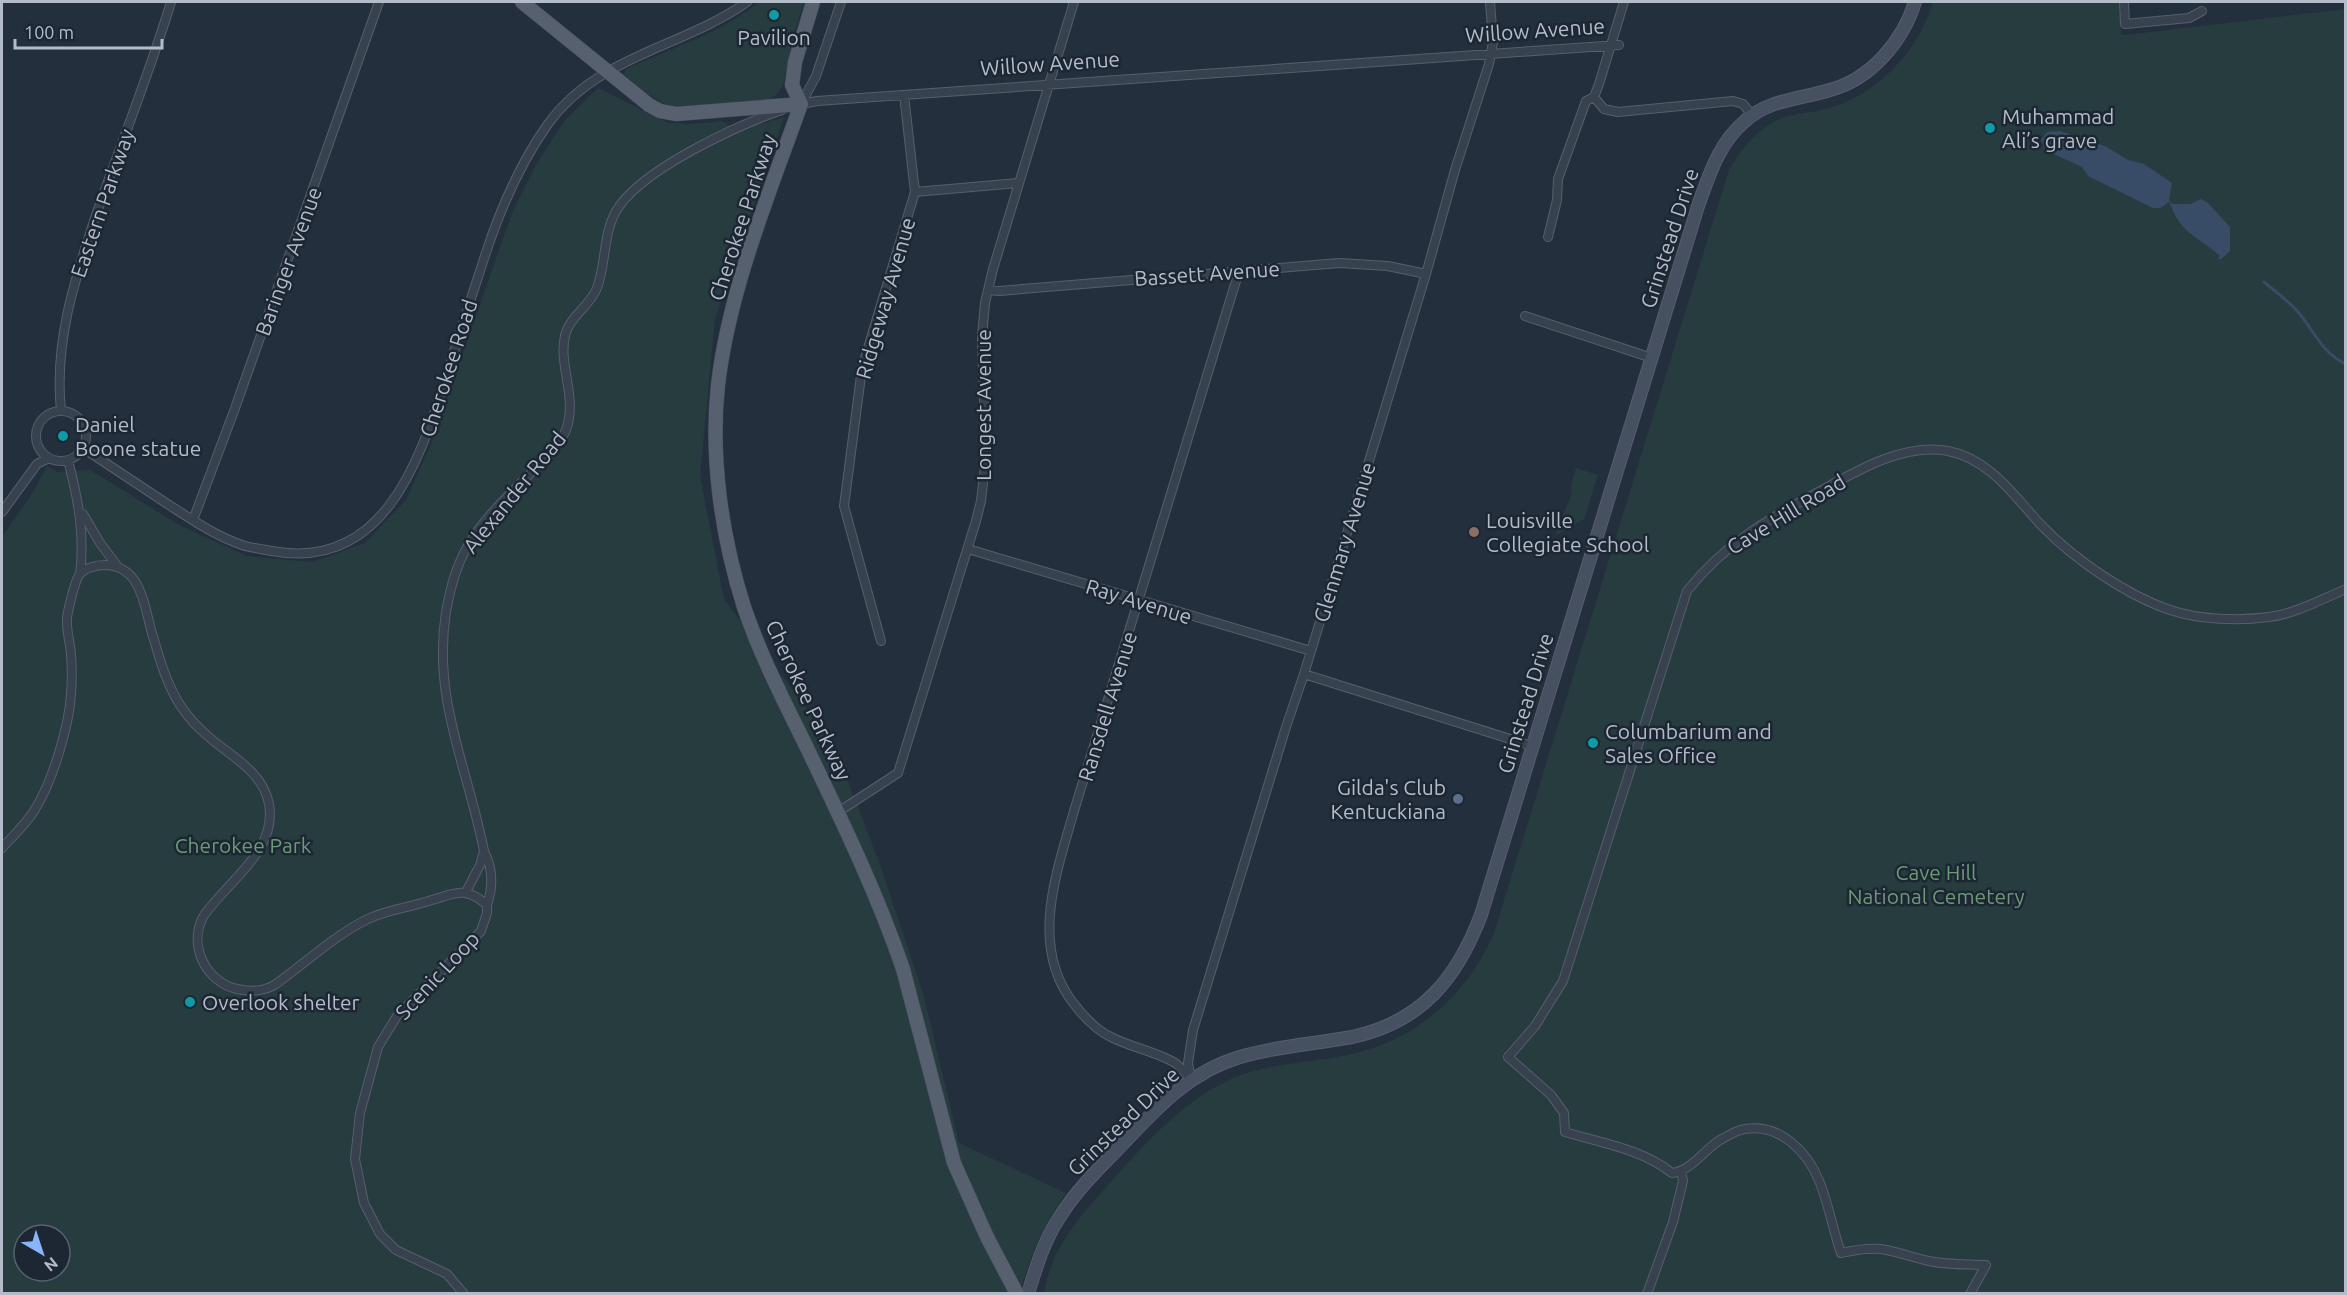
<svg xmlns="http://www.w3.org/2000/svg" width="2347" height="1295" viewBox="0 0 2347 1295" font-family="Ubuntu,sans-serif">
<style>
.green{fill:#263c3f;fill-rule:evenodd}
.water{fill:#394c67}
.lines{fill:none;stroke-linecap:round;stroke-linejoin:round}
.stream{stroke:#394c67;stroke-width:3}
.street-casing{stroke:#565f6c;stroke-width:10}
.secondary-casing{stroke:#565f6c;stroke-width:14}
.primary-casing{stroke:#414a57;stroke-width:15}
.street{stroke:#38414e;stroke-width:8}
.secondary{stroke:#465061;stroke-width:12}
.primary{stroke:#56606e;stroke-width:14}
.culture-dot{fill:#0f9aa8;stroke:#1d2633;stroke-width:2}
.education-dot{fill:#8d6e63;stroke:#1d2633;stroke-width:2}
.service-dot{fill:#5c6f8a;stroke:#1d2633;stroke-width:2}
.labels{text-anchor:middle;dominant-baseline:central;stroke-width:5;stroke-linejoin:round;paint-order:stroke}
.street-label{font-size:21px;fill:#b4bcc9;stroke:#1d2633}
.poi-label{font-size:21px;fill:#b4bcc9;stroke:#1d2633;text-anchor:start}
.park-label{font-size:21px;fill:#6b9a76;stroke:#1d2633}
</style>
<rect width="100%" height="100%" fill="#242f3e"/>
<path class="green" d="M759,2H804L794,34L783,85L777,94L770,99C744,102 689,113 666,104C650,98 637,85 624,74L626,69C671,48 720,34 759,2Z
M1933,2H2119L2121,34L2125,35L2345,9V1293L1044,1294C1051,1248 1078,1219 1108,1185C1143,1146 1182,1101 1231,1079C1268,1063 1309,1063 1347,1055C1415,1041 1464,998 1493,936L1729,170C1740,151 1753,134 1772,123C1788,113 1804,114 1822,110C1874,98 1918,53 1933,2Z
M598,88L668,123L694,124L721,121L741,130L784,117L715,319L700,476L724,599L834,745L879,862L923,993L959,1143L1066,1193C1044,1224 1030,1256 1020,1293H2V537L33,492L47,466L57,472L90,470L181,526L247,556L312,562L365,543L406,500L431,444L512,213L537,163L565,120ZM24,1235H60V1271H24Z
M1576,468L1598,475L1584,519L1555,536L1572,493L1571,485Z"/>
<path class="water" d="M2060,131L2105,146L2128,160L2144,164L2172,183L2169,201L2172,204H2190L2201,199L2208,203L2230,227V251L2220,260L2218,258L2220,256C2208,244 2192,238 2181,224C2175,218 2173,209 2169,202L2160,208H2153L2088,176L2082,167L2045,150L2041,140L2047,132Z"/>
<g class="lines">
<path class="stream" d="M2264,282C2276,292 2294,305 2302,317C2316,335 2324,354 2346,364"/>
<g class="street-casing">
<path id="street" d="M2124,2L2125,24L2189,18L2202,11
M1594,97L1604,109L1618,112L1733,101L1743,104L1752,115
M801,104L816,76L841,2
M797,105L817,101L1619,45
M915,192L1019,183
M1548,237L1557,200L1558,179L1586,101L1594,97L1599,84L1624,2
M988,290L999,291L1339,263L1388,266L1426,274
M1525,316L1652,358
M36 436a25 25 0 1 1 50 0a25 25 0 1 1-50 0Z
M61,411C54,343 74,282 95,218C120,146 149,75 171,2
M83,448C110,466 136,483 163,501C188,517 213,535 242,545C251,548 262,549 272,551C382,571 418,465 445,381C457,342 469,304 482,265C497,217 518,166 548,124C598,55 682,48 747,2
M68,460C78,499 85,534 80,574
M2,512L37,464L49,458
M83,514L100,543L118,567
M193,520L234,411L379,2
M968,549L1311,651
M881,641L844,506L862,368L915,192L904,95
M1304,674L1532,746
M838,812L898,773L976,521L981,501L986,458L982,337L985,303L993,269L1074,2
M2,848C13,836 25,825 34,811C52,783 69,727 71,694C72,681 72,667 71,654C70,641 66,630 67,618C68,609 71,600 73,591C75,586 76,579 80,574C85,568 96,565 105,565C142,566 144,606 152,633C159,657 166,683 180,705C188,717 199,729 210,738C232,757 263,772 269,804C276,843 243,870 220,896C214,903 207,910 203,917C188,946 206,982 237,989C250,992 265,991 276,984C305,963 339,932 370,918C390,909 412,907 432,900C456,893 465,886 487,905V913L481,931L397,1016L378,1047L360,1113L355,1159L364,1203L380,1234L396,1250L447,1274L464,1294
M466,892L480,865L484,851
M487,905C493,887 493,868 484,851C468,768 432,699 446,612C451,584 458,559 474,536C491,511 514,490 535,469C546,457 560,445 566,430C578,398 558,365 565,336C569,317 590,306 597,288C606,264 603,236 615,213C637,171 738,125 782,110
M1190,1079C1186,1074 1181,1067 1175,1063C1160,1053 1130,1047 1111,1037C1096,1030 1084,1017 1074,1004C1029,947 1056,874 1074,811L1239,271
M1191,1080L1188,1063L1193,1030L1286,727L1304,674L1426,274L1455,170L1489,64L1493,42L1490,2
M1647,1294L1673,1222L1683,1181L1681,1172
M1970,1294L1986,1265C1967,1264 1947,1265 1929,1261C1889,1252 1884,1243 1841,1253C1833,1230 1829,1206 1820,1183C1808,1152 1780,1123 1745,1129C1736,1130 1728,1136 1720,1140C1704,1150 1691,1171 1672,1173C1642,1149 1601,1143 1565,1132L1564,1113L1551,1095L1508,1057L1535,1026L1563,981L1687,591C1726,542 1770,518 1824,489C1860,469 1905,443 1948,451C1990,459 2014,496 2042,526C2074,559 2126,595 2170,610C2200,620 2238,621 2269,617C2295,614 2322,599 2346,589"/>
</g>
<g class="secondary-casing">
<path id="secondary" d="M1028,1294C1036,1267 1044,1241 1059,1218C1075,1192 1097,1170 1118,1149C1154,1111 1188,1072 1240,1057C1276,1046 1315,1044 1352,1037C1422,1022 1457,978 1481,915L1699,203C1710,173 1719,143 1745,121C1769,99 1801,99 1830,90C1871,79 1903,41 1915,2"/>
</g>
<g class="primary-casing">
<path id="primary" d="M522,2L649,105L660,111L676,114L801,104
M813,2L795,62L792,85L801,104C769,194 729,290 718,385C710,458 722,538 744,607C761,657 785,703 808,750C842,821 877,893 903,969L954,1163L987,1237L1017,1294"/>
</g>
<use href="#street" class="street"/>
<use href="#secondary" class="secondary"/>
<use href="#primary" class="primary"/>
</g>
<g class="culture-dot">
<circle cx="774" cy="15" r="6"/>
<circle cx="1990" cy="128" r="6"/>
<circle cx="63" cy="436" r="6"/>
<circle cx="1593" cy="743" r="6"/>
<circle cx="190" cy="1002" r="6"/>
</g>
<circle class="education-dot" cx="1474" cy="532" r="6"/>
<circle class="service-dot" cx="1458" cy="799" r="6"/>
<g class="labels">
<g class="street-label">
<text transform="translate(1535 30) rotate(-4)">Willow Avenue</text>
<text transform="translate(1050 63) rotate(-4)">Willow Avenue</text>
<text transform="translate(102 203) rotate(-71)">Eastern Parkway</text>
<text transform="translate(742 217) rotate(-72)">Cherokee Parkway</text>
<text transform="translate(1669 238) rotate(-72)">Grinstead Drive</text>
<text transform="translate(288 261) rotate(-70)">Baringer Avenue</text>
<text transform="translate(1207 273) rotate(-4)">Bassett Avenue</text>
<text transform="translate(885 298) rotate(-74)">Ridgeway Avenue</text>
<text transform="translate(448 368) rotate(-72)">Cherokee Road</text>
<text transform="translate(983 405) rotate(-90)">Longest Avenue</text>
<text transform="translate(514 492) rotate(-51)">Alexander Road</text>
<text transform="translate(1786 514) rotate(-31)">Cave Hill Road</text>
<text transform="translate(1344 542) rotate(-73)">Glenmary Avenue</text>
<text transform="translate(1139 601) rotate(17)">Ray Avenue</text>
<text transform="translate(809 700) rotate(65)">Cherokee Parkway</text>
<text transform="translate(1525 703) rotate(-73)">Grinstead Drive</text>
<text transform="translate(1107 706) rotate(-73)">Ransdell Avenue</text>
<text transform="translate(437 975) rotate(-47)">Scenic Loop</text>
<text transform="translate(1123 1121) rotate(-44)">Grinstead Drive</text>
</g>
<g class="poi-label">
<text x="774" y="37" text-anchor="middle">Pavilion</text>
<text x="2002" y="116">Muhammad<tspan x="2002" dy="24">Ali’s grave</tspan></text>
<text x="75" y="424">Daniel<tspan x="75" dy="24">Boone statue</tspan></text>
<text x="1486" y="520">Louisville<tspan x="1486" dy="24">Collegiate School</tspan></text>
<text x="1605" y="731">Columbarium and<tspan x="1605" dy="24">Sales Office</tspan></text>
<text x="1446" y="787" text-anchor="end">Gilda's Club<tspan x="1446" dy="24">Kentuckiana</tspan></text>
<text x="202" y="1002">Overlook shelter</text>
</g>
<g class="park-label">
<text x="243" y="845">Cherokee Park</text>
<text x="1936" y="872">Cave Hill<tspan x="1936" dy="24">National Cemetery</tspan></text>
</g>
</g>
<rect width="2347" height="1295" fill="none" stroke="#b4bcc9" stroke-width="6"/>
<g transform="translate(42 1253) rotate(141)"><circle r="28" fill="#1d2633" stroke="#59626f" stroke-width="1.5"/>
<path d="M0-4.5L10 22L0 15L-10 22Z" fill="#8ab4f8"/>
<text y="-9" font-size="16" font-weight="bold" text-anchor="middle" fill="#b4bcc9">N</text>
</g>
<path d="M15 39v9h147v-9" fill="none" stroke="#b4bcc9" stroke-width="3"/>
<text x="24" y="39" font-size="18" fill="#b4bcc9" stroke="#1d2633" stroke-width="4.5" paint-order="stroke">100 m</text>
</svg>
